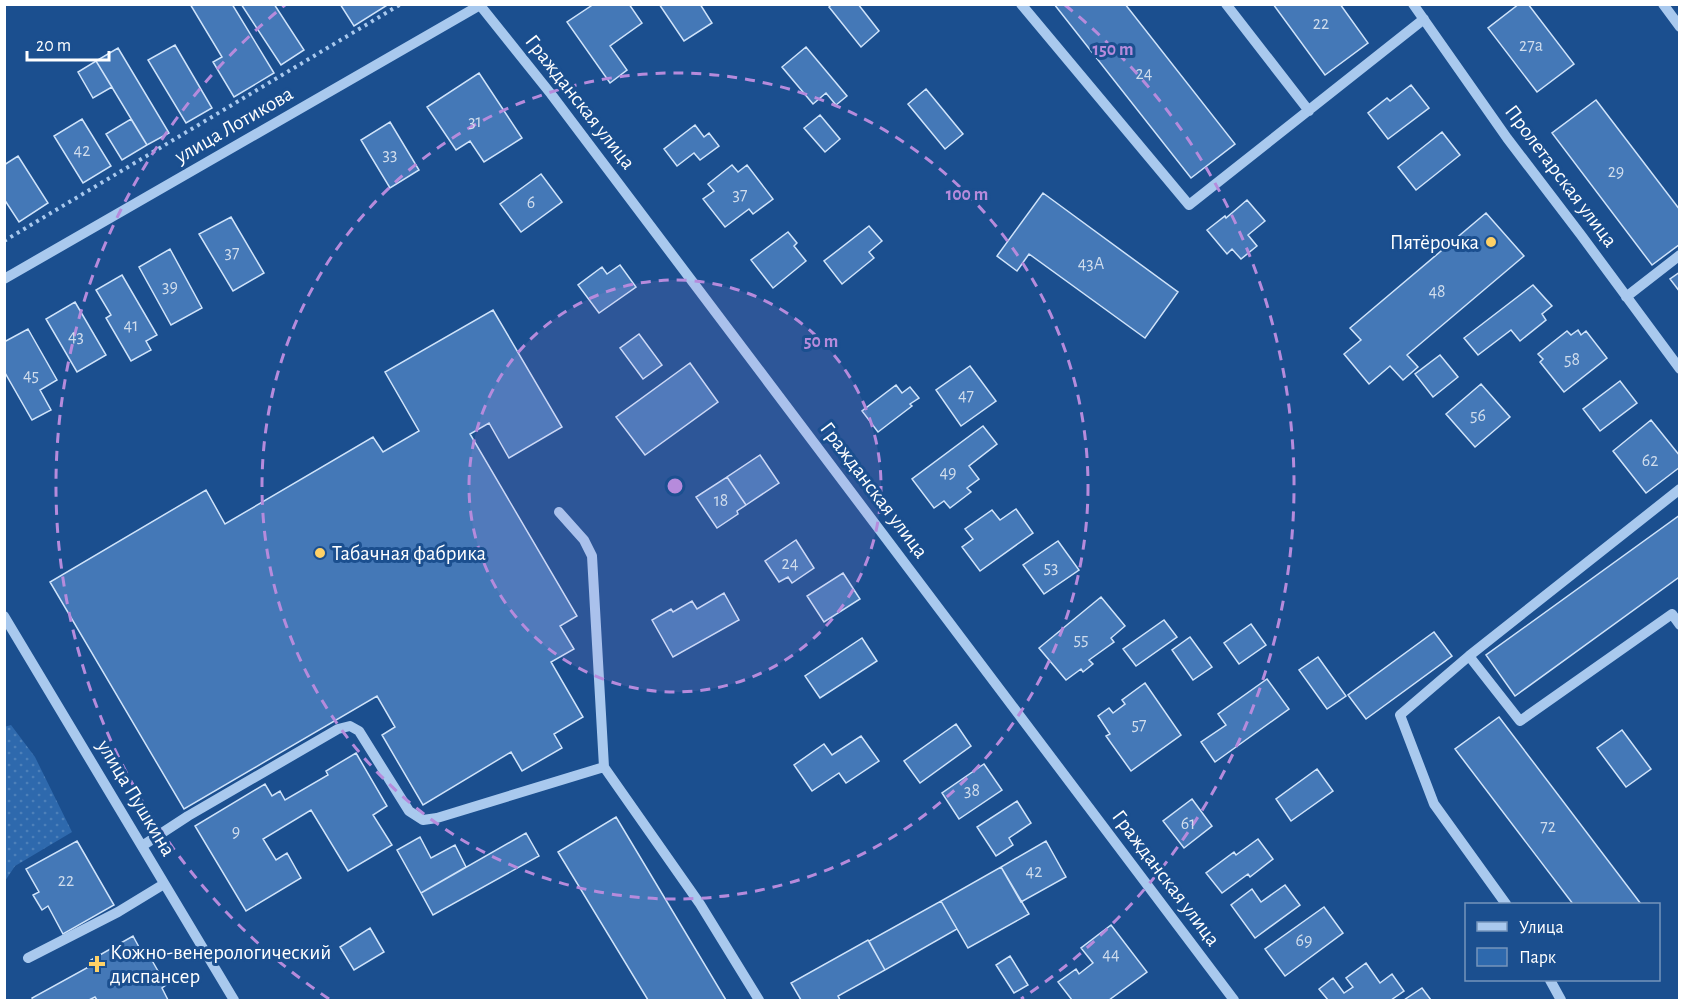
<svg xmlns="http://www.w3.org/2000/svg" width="1684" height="1005" viewBox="0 0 1684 1005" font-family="'Alegreya Sans',sans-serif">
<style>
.green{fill:url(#green-dots)}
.building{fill:#4478b7;stroke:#cfe3fa;stroke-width:1.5}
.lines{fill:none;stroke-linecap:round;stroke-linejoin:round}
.path{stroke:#a9c9ee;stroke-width:4;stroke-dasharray:3 4.5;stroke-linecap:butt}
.minor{stroke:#a9c9ee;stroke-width:10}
.ring{fill:none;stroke:#b68bdc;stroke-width:3;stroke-dasharray:10 8}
.poi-dot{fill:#ffd166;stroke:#1b4f8f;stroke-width:2}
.labels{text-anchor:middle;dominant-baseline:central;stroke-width:6;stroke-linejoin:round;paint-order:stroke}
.number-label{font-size:18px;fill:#d0dded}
.street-label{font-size:21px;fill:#fff;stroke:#1b4f8f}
.poi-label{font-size:21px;fill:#fff;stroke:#1b4f8f;text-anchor:start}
.centre{fill:#b68bdc;stroke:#1b4f8f;stroke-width:3}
.ring-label{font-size:18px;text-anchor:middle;font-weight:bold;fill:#b68bdc;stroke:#1b4f8f;stroke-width:6;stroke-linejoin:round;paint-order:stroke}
</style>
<defs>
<pattern id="green-dots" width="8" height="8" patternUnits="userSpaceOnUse" patternTransform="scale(1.5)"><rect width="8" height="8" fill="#2e69ad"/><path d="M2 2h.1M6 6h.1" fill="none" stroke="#4d80b9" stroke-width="1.8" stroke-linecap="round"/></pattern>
</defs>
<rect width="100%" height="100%" fill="#1b4f8f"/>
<path class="green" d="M11,725L35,757L72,832L15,866L5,881L4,727Z"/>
<path class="building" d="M190,4H232L274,73L234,97L213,62L222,57Z
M241,4H274L304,50L281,65Z
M340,4H389L354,26Z
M594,4H629L642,23L610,46L627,70L610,83L567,22Z
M659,4H700L712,23L684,41Z
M832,4H858L879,31L861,47L829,7Z
M1054,4H1125L1235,144L1191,178Z
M1273,4H1340L1368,43L1325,75Z
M1519,4H1528L1574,64L1537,92L1488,28Z
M175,45L212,108L186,123L148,60Z
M806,47L847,96L836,105L826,93L813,104L782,67Z
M118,48L169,133L147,145L96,61Z
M96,61L112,87L93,98L78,72Z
M479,73L522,138L484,162L470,141L456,150L427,107Z
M1411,85L1429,108L1388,139L1368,113L1387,98L1390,101Z
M926,89L963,134L945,149L908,104Z
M1596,100L1680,210V244L1652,265L1552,133Z
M820,115L840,139L825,152L804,128Z
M82,119L111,166L83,183L54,136Z
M131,119L147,145L122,160L106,134Z
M390,122L419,170L390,188L361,140Z
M695,125L704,137L709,133L719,146L700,160L694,153L677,166L664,149Z
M1442,132L1460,155L1416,190L1398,167Z
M18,156L48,203L19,222L4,199V165Z
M732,165L738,172L747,165L773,199L753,214L749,209L725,227L703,199L714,191L708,184Z
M541,174L562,202L521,232L500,204Z
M1043,193L1178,292L1145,338L1029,254L1017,271L997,256Z
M1247,200L1265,221L1248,235L1257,246L1241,259L1232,249L1227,254L1207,230L1225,216L1226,218Z
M1486,213L1524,256L1407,355L1418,367L1403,380L1390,366L1369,384L1344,354L1361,340L1350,328Z
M231,217L264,273L233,291L199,234Z
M869,226L882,241L869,252L874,258L842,284L824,261Z
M788,232L797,243L794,246L806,261L773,288L751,260Z
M170,249L202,308L171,325L139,267Z
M620,265L636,287L599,313L578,285L602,267L607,274Z
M1680,272V292L1670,279Z
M122,275L157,335L146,341L151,350L131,361L106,318L111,315L96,290Z
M1533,285L1552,306L1542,314L1546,320L1520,341L1511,330L1478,355L1464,338Z
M75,302L106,355L77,372L46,319Z
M493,310L562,427L509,458L489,423L470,434L577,616L560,626L574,649L551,662L583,717L554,734L562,748L522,771L511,752L423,805L382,735L395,727L377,696L184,809L50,582L206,490L225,524L373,437L383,452L419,431L385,372Z
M28,329L57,380L40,390L51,410L32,420L4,371V342Z
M1578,330L1581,335L1586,331L1607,358L1564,392L1540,362L1543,359L1538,354L1567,331L1571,335Z
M639,334L662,365L643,379L620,348Z
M1440,355L1458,377L1433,397L1415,374Z
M690,363L718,402L645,455L616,417Z
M970,366L996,401L961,426L936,390Z
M1620,381L1637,403L1600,431L1583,409Z
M1481,384L1510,417L1475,447L1446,414Z
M896,385L902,393L910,387L919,398L910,404L912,406L878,432L862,411Z
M1651,420L1680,456V467L1646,493L1613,451Z
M983,426L997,444L969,466L979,479L967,488L971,492L950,508L944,501L934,508L912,479Z
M760,455L779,483L746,505L727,477Z
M727,477L746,505L737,511L738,514L717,528L696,497Z
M1016,509L1033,533L980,571L962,547L973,539L965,529L992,510L1000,520Z
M1680,515V580L1678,578L1515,696L1486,655Z
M796,540L814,568L792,583L788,577L779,582L765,561Z
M1058,541L1079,570L1044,594L1023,565Z
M843,573L860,599L824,622L807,596Z
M724,593L739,620L673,657L652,620L671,609L673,612L692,601L697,609Z
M1101,597L1125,626L1111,638L1114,642L1089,660L1093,664L1083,672L1081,669L1066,680L1039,648Z
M1164,620L1177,637L1136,666L1123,649Z
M1251,624L1266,645L1239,664L1224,643Z
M1434,632L1452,656L1366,719L1348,695Z
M1190,637L1212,667L1193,680L1172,650Z
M862,638L877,661L820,698L805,676Z
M1318,657L1346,696L1327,709L1299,670Z
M1267,679L1289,709L1215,762L1201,742L1226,725L1218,714Z
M1145,683L1181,735L1131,771L1106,736L1110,734L1098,716L1109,708L1113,713L1125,704L1122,700Z
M1499,717L1641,904H1573L1455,749Z
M956,724L971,746L920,783L904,761Z
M1622,730L1651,769L1626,787L1597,748Z
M861,736L879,761L846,783L839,773L812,791L794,765L824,744L832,755Z
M356,753L387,806L373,815L392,845L348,871L311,810L263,839L276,860L287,853L301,878L246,911L195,826L265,784L272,796L280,791L285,800L328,775L326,771Z
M984,764L1002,790L959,819L942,793Z
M1317,769L1333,791L1291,821L1276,799Z
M1192,799L1212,826L1184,848L1163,821Z
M1017,801L1031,823L1009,838L1013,845L996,856L977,827Z
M616,817L726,1000H648L558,852Z
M526,833L539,856L433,915L421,893Z
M420,837L431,858L455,845L466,867L421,893L397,850Z
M1258,839L1273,859L1250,877L1248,874L1222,893L1206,873L1234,852L1236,855Z
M77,841L114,905L63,934L48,906L42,910L33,895L39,892L26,869Z
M1046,841L1066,877L1021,902L1001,867Z
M1001,867L1029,914L968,948L941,901Z
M1285,885L1300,905L1255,938L1231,905L1252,889L1261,902Z
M941,901L957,929L885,970L869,941Z
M1324,907L1343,933L1285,976L1265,949Z
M1111,925L1147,972L1109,1000H1072L1058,982L1076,969L1079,974L1093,963L1081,948Z
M370,928L384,952L354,970L340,947Z
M133,936L146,960L150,957L166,985L162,988L168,1000H97L95,997L89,1000H33L32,998L94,964L91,960Z
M868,940L885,970L838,996L840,1000H801L791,983Z
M1010,956L1028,985L1014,993L996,965Z
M1366,963L1380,983L1392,974L1404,991L1391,1000H1328L1319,989L1333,978L1344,993L1353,987L1346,978Z
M1422,988L1431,1000H1404Z"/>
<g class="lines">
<path class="path" d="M4,241L401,4"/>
<path class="minor" d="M479,4L551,94L1234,1000
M1021,4L1189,205L1424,19
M1226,4L1309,111
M1413,4L1507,138L1581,235L1680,369
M1663,4L1680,27
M4,279L482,4
M1626,297L1680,255
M1680,489L1469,656L1520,721L1672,614L1680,625
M559,512L584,540L592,556L604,767L700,904L759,1000
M4,616L234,1000
M1469,656L1400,715L1434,804L1506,904
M142,846L188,816L338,729L350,726L359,731L409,811L423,820L437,818L604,767
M28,958L118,912L164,884
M1550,980L1561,1000"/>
</g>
<circle cx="675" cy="486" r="206" fill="#b68bdc" fill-opacity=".12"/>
<g class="ring">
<circle cx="675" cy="486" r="206"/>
<circle cx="675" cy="486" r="413"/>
<path d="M329 999A619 619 0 0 1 285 5M1065 5A619 619 0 0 1 1021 999"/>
</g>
<g class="poi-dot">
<circle cx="1491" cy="242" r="6"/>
<circle cx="320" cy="553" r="6"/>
<path d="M94 955h6v6h6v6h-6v6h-6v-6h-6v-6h6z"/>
</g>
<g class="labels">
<g class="number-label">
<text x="1321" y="24">22</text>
<text x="1531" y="46">27а</text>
<text x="1144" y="74">24</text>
<text x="475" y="122">31</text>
<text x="82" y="151">42</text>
<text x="390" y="155">33</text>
<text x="1616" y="172">29</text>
<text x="740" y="195">37</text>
<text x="531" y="203">6</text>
<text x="232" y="253">37</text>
<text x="1091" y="264">43А</text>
<text x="170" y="287">39</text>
<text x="1437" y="292">48</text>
<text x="131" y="326">41</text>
<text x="76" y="337">43</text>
<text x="1572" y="360">58</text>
<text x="31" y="376">45</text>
<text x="966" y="396">47</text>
<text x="1478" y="416">56</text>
<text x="1650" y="461">62</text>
<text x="948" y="473">49</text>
<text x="721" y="501">18</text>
<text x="790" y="564">24</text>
<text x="1051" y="568">53</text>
<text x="1081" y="640">55</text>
<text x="1139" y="725">57</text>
<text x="972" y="791">38</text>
<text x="1188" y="824">61</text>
<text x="1548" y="827">72</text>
<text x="236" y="832">9</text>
<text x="1034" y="872">42</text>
<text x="66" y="881">22</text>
<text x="1304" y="941">69</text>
<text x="1111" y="955">44</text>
</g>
<g class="street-label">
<text transform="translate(580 102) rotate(52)">Гражданская улица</text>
<text transform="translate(234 125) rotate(-30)">улица Лотикова</text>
<text transform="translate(1561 176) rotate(53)">Пролетарская улица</text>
<text transform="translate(874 490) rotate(53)">Гражданская улица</text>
<text transform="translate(136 798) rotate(59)">улица Пушкина</text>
<text transform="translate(1166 878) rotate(53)">Гражданская улица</text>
</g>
<g class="poi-label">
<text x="1479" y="242" text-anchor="end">Пятёрочка</text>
<text x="332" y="553">Табачная фабрика</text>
<text x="110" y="952">Кожно-венерологический<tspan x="110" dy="24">диспансер</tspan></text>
</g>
</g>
<circle cx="675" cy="486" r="9" class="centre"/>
<g class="ring-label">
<text x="1113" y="55">150 m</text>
<text x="967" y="200">100 m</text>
<text x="821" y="347">50 m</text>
</g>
<rect width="1684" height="1005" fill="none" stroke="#ffffff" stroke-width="12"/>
<rect x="1465" y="903" width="195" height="78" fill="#1b4f8f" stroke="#7695bc" stroke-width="1.5"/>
<rect x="1477" y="922" width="30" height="9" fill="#a9c9ee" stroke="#7695bc" stroke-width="1.5"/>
<text x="1519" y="933" font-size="18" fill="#ffffff">Улица</text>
<rect x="1477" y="948" width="30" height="18" fill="#2e69ad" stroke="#7695bc" stroke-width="1.5"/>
<text x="1519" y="963" font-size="18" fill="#ffffff">Парк</text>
<path d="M27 51v9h82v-9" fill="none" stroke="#ffffff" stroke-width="3"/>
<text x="36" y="51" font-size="18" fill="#ffffff" stroke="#1b4f8f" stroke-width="4.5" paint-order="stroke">20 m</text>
</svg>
